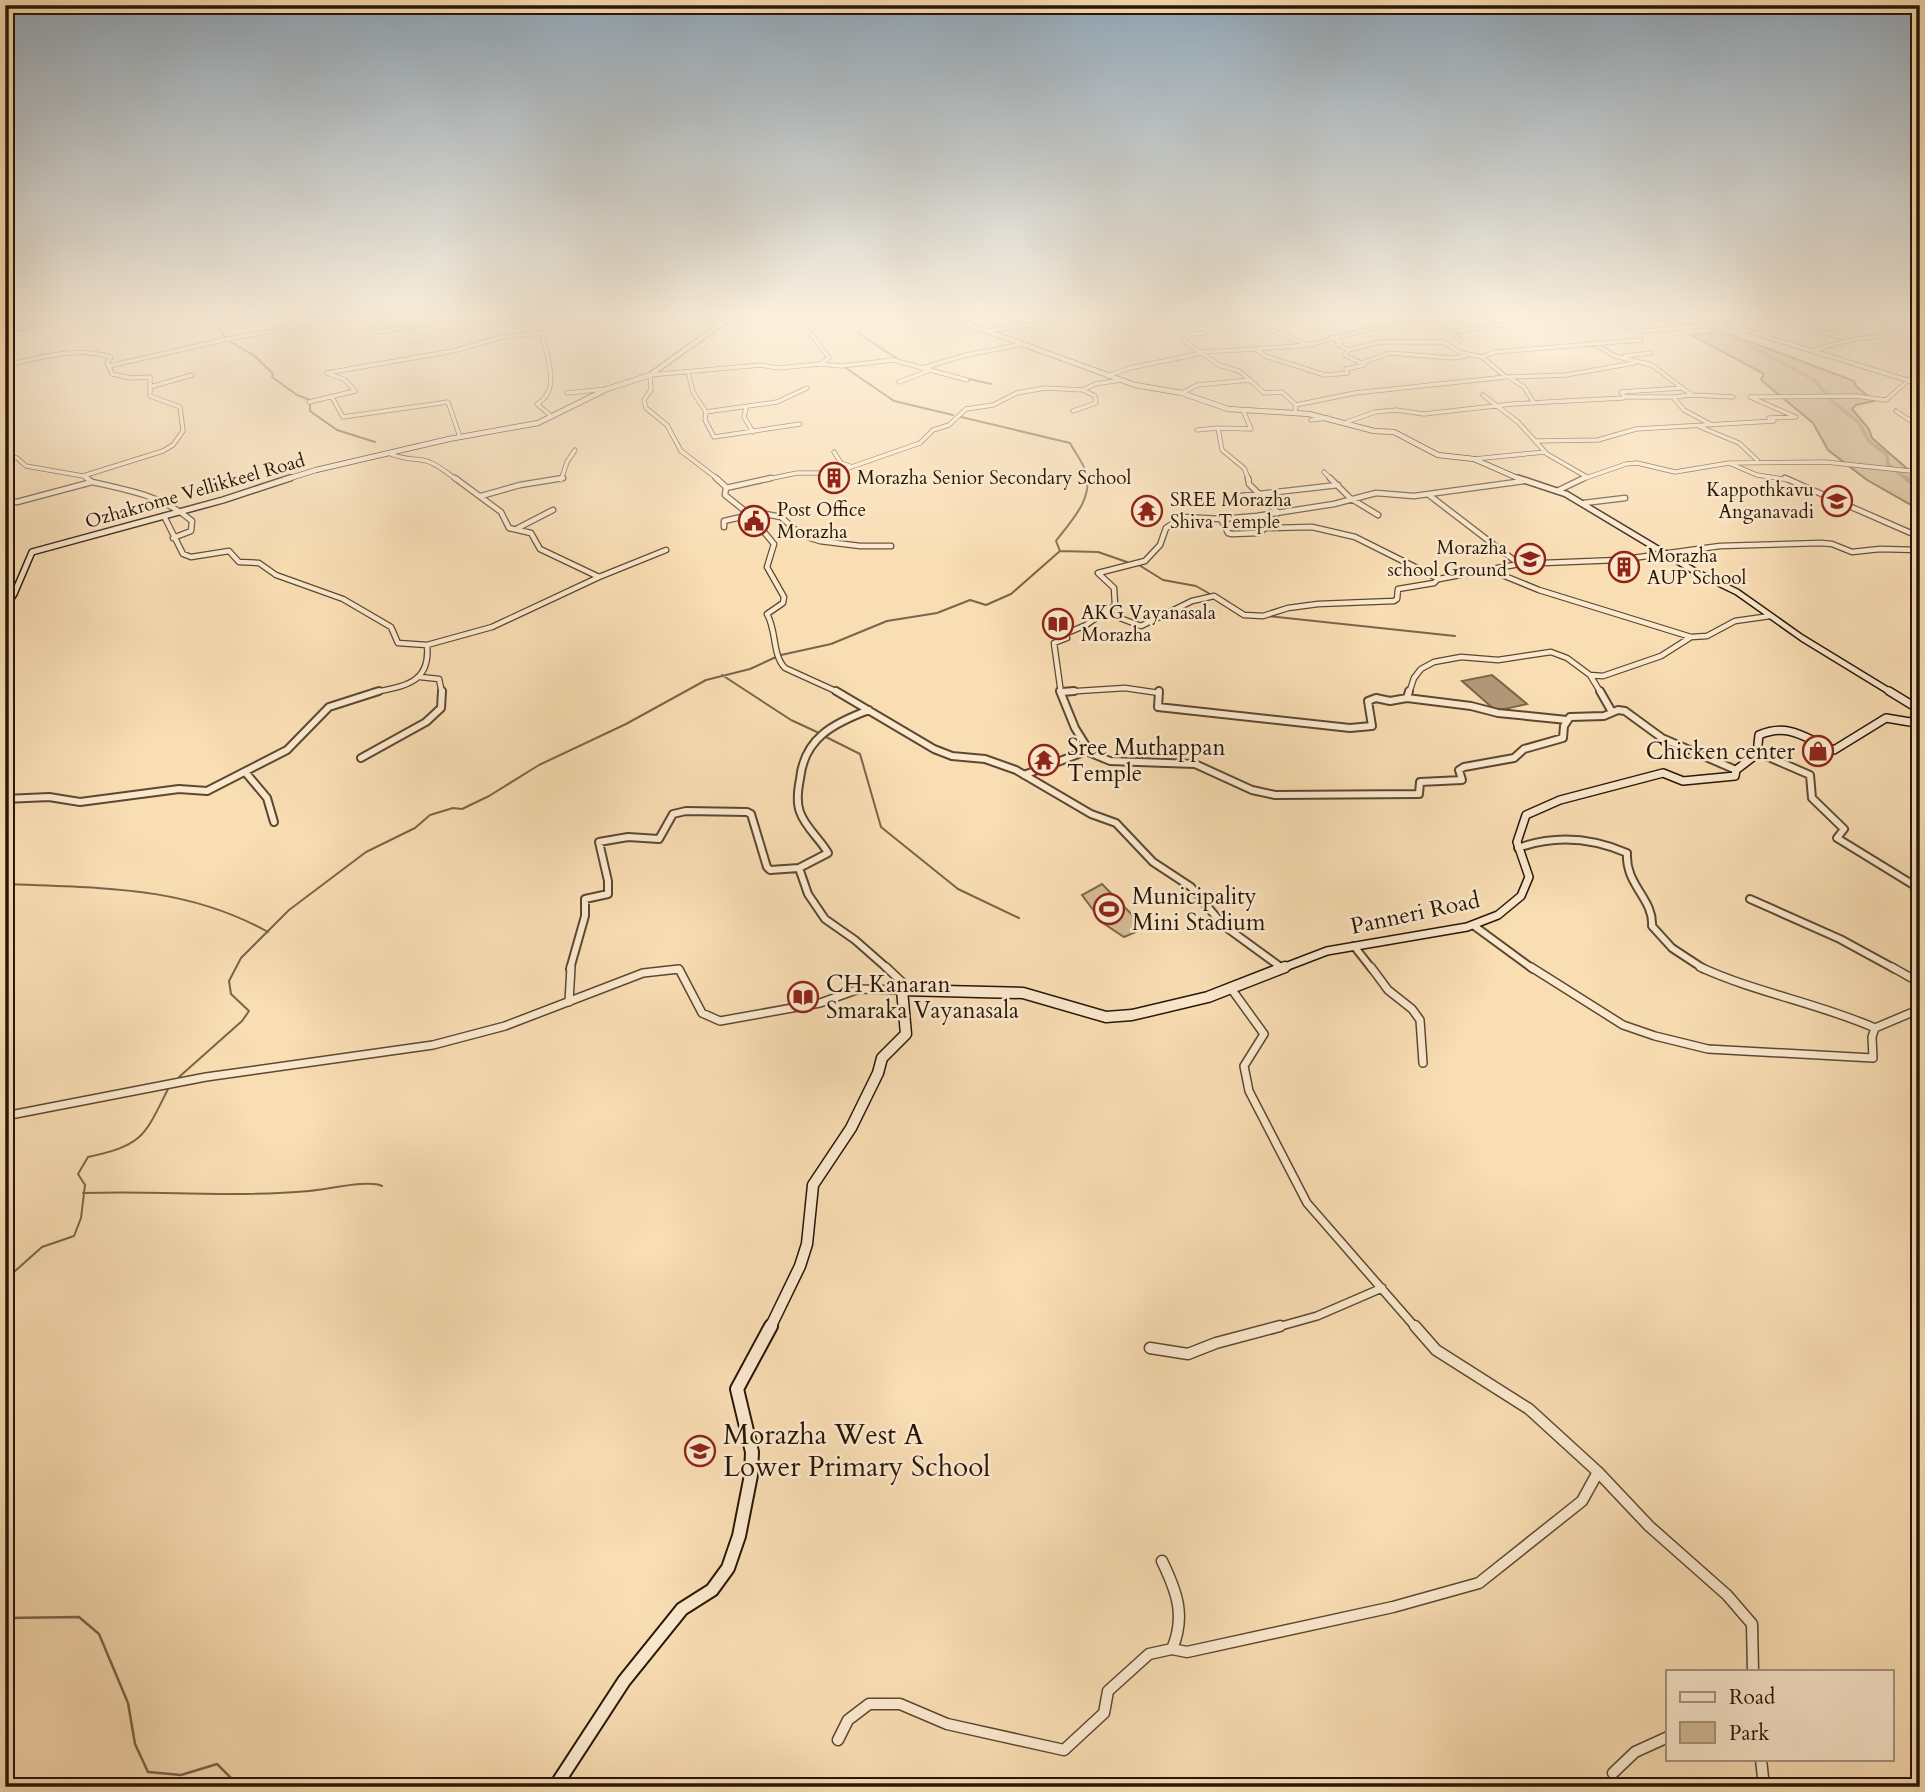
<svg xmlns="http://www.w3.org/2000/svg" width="1925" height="1792" viewBox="0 0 1925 1792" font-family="Cardo,serif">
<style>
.green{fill:#d5bb96;stroke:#7e684e;stroke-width:2}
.water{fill:#b29978;stroke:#7a654a;stroke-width:2}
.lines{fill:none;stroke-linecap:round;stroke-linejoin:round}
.stream-far1{stroke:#7a654a;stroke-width:2}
.stream{stroke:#7a654a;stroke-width:2.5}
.canal-far1{stroke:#b29978;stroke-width:3.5}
.canal{stroke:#b29978;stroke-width:5}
.street-far4-casing{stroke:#5c4831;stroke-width:5}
.street-far3-casing{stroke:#5c4831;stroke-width:7}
.street-far2-casing{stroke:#5c4831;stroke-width:10}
.street-far1-casing{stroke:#5c4831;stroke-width:10}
.street-casing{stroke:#5c4831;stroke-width:13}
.secondary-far4-casing{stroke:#271606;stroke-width:6}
.secondary-far3-casing{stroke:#271606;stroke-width:8}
.secondary-far2-casing{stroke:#271606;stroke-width:10}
.secondary-far1-casing{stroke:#271606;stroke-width:13}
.secondary-casing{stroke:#271606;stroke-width:16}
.street-far4{stroke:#fbe9ce;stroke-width:3.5}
.street-far3{stroke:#fbe9ce;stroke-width:4.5}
.street-far2{stroke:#fbe9ce;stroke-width:6}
.street-far1{stroke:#fbe9ce;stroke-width:7}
.street{stroke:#fbe9ce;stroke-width:10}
.secondary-far4{stroke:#fbe9ce;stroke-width:4.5}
.secondary-far3{stroke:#fbe9ce;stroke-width:5}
.secondary-far2{stroke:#fbe9ce;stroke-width:7}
.secondary-far1{stroke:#fbe9ce;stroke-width:10}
.secondary{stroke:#fbe9ce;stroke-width:12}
.labels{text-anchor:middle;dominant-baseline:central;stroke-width:5;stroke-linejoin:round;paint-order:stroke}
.far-poi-label{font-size:19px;fill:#271606;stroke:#fbe9ce;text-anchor:start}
.far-street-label{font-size:19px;fill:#271606;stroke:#fbe9ce}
.poi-label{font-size:23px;fill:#271606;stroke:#fbe9ce;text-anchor:start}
.street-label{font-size:23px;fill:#271606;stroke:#fbe9ce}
.near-poi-label{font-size:28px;fill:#271606;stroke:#fbe9ce;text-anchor:start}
</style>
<rect width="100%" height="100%" fill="#f9ddb3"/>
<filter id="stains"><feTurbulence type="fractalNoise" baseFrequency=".00286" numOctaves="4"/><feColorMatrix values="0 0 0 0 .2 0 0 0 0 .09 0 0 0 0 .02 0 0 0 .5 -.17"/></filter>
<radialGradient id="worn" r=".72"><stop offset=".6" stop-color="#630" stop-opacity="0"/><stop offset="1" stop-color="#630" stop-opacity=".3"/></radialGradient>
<path class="green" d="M1629,315H1701L1704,322L1681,324Z
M1724,332L1854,381L1856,386L1874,401L1856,405L1852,409L1869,429L1872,438L1920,480V510L1867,480L1828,450L1813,423L1761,380L1764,374L1691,335Z
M1102,884L1145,928L1124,937L1103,923L1082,895Z"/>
<path class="water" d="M1492,675L1527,704L1496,711L1462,681Z"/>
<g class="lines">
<path class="stream-far1" d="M204,315L205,319L216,323L226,339L256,357L273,374L272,377L297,395L310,400V411L337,430L375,442
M858,333L899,360
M5,335L48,322L99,315
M846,368L894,401L953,415
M969,379L991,384
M1060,551L1098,552L1127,562
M1139,565L1163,580L1196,586L1210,594
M1268,616L1455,636
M781,655L831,644L887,621L937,613L970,600L986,605L1011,594L1060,551L1056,541C1070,522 1094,499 1086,472C1083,462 1075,453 1070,443L961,417
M722,675L791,720L817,732
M824,736L860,754L881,827L958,889L1019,918
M5,884C98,888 184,885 268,932
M179,1077L242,1021L249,1011L231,994L229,981L241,958L289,910L366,852L415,828L430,815L453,808L462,809L489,796L539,765L626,724L706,680L750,669L776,657
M83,1193C158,1190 234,1198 309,1191C326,1190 369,1179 382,1186
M5,1280L42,1247L74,1236L81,1218L85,1185L78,1174L88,1157C143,1145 144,1137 168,1089"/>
<path class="stream" d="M1920,1454L1912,1467L1920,1485
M5,1618L79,1617L99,1634L128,1703L135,1744L148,1772L181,1775L217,1764L240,1787"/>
<path class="canal-far1" d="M1686,315L1703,324
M1707,326L1740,340L1814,380L1832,401L1859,423L1869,441L1887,455L1888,465L1908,480"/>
<path class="canal" d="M1906,478L1920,489"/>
<g class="street-far4-casing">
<path id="street-far4" d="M359,315L378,332L478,315
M1164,315L1192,334L1184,341L1219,365L1239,371L1250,380
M1245,315L1259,325L1309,345L1388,324L1437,317
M1589,315L1643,331
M1758,315L1844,338
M1438,320L1460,340
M1439,321L1491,315
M1718,322L1920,384
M805,326L829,358L820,364
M986,331L1031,325L1020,315
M1452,332L1538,320
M1192,334L1204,333
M1256,349L1309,345
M1348,350L1345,355L1363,364
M1815,350C1837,342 1858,338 1881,336L1885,329L1897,328L1916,315
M1201,352L1256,349L1265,356L1325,375L1348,373L1346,369L1364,365
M1625,356L1651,353
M1482,357L1495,352L1641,340L1639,333L1643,331L1702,326L1740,315
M1362,363L1389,353L1452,358L1466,356
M5,365C41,358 75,346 111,357L107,363L109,366
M923,368L966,355L1024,344
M688,372L693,392L706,412L705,420L714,437L800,424
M1107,376L1130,368L1202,353
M1508,377L1566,375L1634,363
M1510,378L1524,387L1534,403
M899,382L928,371
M150,387L192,375
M1682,388L1692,395L1733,397
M567,393L607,389
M1182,393L1197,385L1250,380L1264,393L1282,392L1296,405
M1483,395L1518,422L1547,454L1587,477
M1692,395L1673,397L1684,410L1710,424
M332,397L343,417L448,402L460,437
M1625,397H1673
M309,402L355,391L345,380L327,373L453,351L502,337L542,333C546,356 562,390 537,404L551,416
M746,408L744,417L753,432
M1243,410L1251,429L1218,428L1222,450L1244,468L1249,480
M1073,411L1096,403L1095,396L1083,390
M1896,411L1920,427
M706,412L777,402L807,388
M1295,412L1296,405L1355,393L1506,377L1482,357L1459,352L1444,342H1379L1348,350L1337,344L1341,342L1331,337
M1311,420L1328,418
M1347,422L1375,412L1396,410L1424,414L1512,404L1623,398L1625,397L1621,392L1682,388L1652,365L1615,356L1593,343
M1698,426L1739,443L1757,460
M1197,430L1218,428
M1536,441L1598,440L1636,429L1774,421L1769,418L1796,417L1750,397L1855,396L1886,400L1920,370
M834,452L841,463L850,466
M388,453C402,459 407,458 422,460C435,462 447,473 457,480
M5,456L17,458L26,466L83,476
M1474,459L1545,452
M1730,463L1825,462L1920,472
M1324,472L1332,480
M89,480L83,476L163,451L173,445L183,431L180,407L150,396V377L131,378L112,374L109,366L228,339L358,315
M561,480L567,462L575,450
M719,480L681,451L667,425L646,408L644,400L651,390L650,375L761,365L778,368L820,364L842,366L893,360L967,380
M763,480L797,473H834L920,443L933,430L949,425L966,409L993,405L1017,393L1045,388L1083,390L1095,384L1121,380
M1580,480L1626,464L1637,463L1675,472L1729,463L1757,475L1789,480"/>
</g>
<g class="street-far3-casing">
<path id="street-far3" d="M455,478L501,512L509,528L531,533L540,549L599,577
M716,478L726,487L725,495L750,515L774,544L767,567L784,597L783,603L767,614C777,631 772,655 785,668L840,693
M1248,478L1249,484L1278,513
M1330,478L1350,498L1378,515
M1785,478L1920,537
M92,482C128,490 163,496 192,521L191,531L173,538
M1917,483H1920
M726,488L771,478
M1557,491L1584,478
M1429,495L1519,564
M481,496L520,485L563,478
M1241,496L1338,485
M5,501L17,502L92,482L87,478
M1584,503L1625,498
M744,510L781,517L801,535L820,541L860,546H891
M164,516L183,554L191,557L229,551L239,562L259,563L276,575L343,599L391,627L398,643L427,645C431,685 402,686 371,693
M1221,519L1228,533L1232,534L1259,533L1265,528L1312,527L1355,537L1439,579L1519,564L1618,560L1720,546L1821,543L1832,544L1852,552L1880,549L1920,550
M724,527V521L750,515
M518,528L553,510
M1490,570L1539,590L1691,637
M1104,612L1141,626L1192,601L1214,596L1244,615L1263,616L1288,608L1318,604L1394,601L1397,599L1398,589L1434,583L1438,579
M427,645L492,627L599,577L666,550
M1590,675L1601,693
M420,677L439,679L442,693
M1062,692L1125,688L1159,693
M1061,693L1054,643L1067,638L1060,636L1086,625L1115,605L1114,588L1098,573L1145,561L1160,545L1166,528L1183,517L1221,519L1257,516L1334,504L1376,493L1414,496L1524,481
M1409,693L1414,678L1421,669L1434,662L1461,657L1498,660L1551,652L1567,658L1590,675L1603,676L1661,656L1691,637L1707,636L1735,621L1770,616"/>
</g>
<g class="street-far2-casing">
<path id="street-far2" d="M836,691L934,749L952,756L985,759L1016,770L1091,814L1116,823L1153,862L1191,887L1223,925L1282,968
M1060,691L1075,728L1090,752
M1159,691L1158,707L1350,728L1372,726L1368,701L1376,698L1390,701L1407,698L1471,706L1498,713L1567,720
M1600,691L1612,712
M1062,692L1074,691
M1407,698L1409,691
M869,710C834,723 804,738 800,779C798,789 796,802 800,812C805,827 820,839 828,853L799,868L808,894L825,919L855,940L888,969
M1757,752L1810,775L1812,798L1844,829L1837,838L1920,889
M361,758L426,722L441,708L442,691
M246,773L267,798L274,822
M1024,775L1086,751L1110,761L1195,764L1252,790L1275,795L1419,794L1420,782L1462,780L1459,770L1464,767L1514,758L1524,749L1563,738L1564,726L1570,717L1604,716L1618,710L1625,711L1662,738L1736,770
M5,799L49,797L80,802L179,789L207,791L287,750L329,707L379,691
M1518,848C1554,835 1592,838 1627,853C1625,885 1654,899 1652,926L1672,948L1704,969
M1750,899L1840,939L1895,969
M1473,925L1533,969
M1354,946L1372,969
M570,969L585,916V899L608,894V881L599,842L628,837L659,839L673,814L686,811L747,812L751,814L767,867L770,870L799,868"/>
</g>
<g class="street-far1-casing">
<path id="street-far1" d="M1371,967L1388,990L1412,1009L1420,1020L1423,1063
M1531,967L1623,1025L1655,1036L1708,1049L1873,1058L1872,1037L1875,1028L1920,1009
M1700,967C1757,993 1818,1003 1875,1028
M1892,967L1920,983
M1230,987L1264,1034L1244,1066L1249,1091L1307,1203L1416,1328
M569,1002L571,967
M5,1116L206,1077L433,1045L505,1026L643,973L679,969L702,1013L720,1021L820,1003L859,989L902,990L903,983L886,967
M1274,1328L1317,1316L1382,1288"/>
</g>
<g class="street-casing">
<path id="street" d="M1415,1326L1436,1350L1529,1409L1598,1472L1649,1526L1727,1595L1752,1624L1753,1671
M1150,1348L1188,1354L1216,1343L1280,1326
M1162,1561C1177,1592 1186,1616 1172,1649
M838,1740L848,1720L869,1704H900L947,1724L1064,1750L1104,1713L1108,1691L1149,1654L1172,1649L1187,1652L1393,1607L1479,1583L1582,1501L1598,1472
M1761,1759L1764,1787
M1613,1773L1635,1752L1668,1737"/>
</g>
<g class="secondary-far4-casing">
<path id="secondary-far4" d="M943,315L1135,385L1182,393L1228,409L1309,414L1374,431L1394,432L1438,455L1474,459L1522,480
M284,480L316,470L449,439L538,423L607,389L650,375L728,319L727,315"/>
</g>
<g class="secondary-far3-casing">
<path id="secondary-far3" d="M1518,478L1566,494L1696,572L1737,592L1802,638L1892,693
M5,608L14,594L32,552L223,500L290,478"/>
</g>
<g class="secondary-far2-casing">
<path id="secondary-far2" d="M1889,691L1920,710
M1280,969L1327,951L1467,927L1498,915L1521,896L1529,877L1517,842L1526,815L1560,800L1663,773L1683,781L1735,776L1736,770L1757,754L1759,735C1791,722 1805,739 1834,750L1886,718L1910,722L1920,720"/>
</g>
<g class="secondary-far1-casing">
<path id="secondary-far1" d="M770,1328L800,1266L807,1244L813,1185L851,1128L878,1073L882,1058L906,1034L902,990L1023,993L1106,1017L1132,1015L1208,997L1285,967"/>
</g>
<g class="secondary-casing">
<path id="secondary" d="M555,1787L624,1681L682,1609L712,1590L728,1568L739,1536L751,1475L752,1452L737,1389L771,1326"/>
</g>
<use href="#street-far4" class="street-far4"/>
<use href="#street-far3" class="street-far3"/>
<use href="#street-far2" class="street-far2"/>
<use href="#street-far1" class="street-far1"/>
<use href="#street" class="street"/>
<use href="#secondary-far4" class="secondary-far4"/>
<use href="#secondary-far3" class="secondary-far3"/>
<use href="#secondary-far2" class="secondary-far2"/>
<use href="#secondary-far1" class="secondary-far1"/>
<use href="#secondary" class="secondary"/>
</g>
<linearGradient id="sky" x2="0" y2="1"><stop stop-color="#92a9bb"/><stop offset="0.56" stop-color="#fcf0dd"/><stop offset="1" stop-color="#fcf0dd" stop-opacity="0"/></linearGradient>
<rect width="1925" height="566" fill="url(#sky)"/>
<defs>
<g id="building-ring" transform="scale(1.575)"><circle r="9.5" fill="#fbe9ce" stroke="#8f2418" stroke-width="1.5"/><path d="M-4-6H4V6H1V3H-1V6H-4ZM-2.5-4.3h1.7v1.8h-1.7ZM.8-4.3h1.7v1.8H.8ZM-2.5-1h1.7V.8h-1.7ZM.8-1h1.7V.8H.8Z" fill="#8f2418"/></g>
<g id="school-ring" transform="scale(1.575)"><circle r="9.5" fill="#fbe9ce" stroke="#8f2418" stroke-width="1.5"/><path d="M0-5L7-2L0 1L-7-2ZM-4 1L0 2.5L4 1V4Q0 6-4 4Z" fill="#8f2418"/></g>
<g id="temple-ring" transform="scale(1.575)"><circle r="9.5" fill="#fbe9ce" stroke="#8f2418" stroke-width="1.5"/><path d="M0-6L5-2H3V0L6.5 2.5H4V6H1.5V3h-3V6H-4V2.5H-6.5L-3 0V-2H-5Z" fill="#8f2418"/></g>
<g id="civic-ring" transform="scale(1.575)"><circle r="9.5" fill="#fbe9ce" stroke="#8f2418" stroke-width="1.5"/><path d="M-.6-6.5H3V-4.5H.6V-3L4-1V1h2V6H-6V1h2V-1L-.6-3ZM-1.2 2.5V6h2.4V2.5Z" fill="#8f2418"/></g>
<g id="library-ring" transform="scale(1.575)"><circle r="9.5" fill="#fbe9ce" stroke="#8f2418" stroke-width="1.5"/><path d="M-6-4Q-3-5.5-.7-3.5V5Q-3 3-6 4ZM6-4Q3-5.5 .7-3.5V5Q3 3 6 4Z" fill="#8f2418"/></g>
<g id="shop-ring" transform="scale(1.575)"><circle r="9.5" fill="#fbe9ce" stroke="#8f2418" stroke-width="1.5"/><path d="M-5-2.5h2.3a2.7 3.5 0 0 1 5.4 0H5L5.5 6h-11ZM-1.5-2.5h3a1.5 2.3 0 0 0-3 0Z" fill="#8f2418"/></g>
<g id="stadium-ring" transform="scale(1.575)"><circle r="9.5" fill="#fbe9ce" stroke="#8f2418" stroke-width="1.5"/><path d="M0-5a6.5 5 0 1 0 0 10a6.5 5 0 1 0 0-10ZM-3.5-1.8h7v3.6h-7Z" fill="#8f2418"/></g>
</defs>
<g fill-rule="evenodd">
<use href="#building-ring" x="834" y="478"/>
<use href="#school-ring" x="1837" y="501"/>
<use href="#temple-ring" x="1147" y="511"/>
<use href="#civic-ring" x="754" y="521"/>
<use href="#school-ring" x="1530" y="559"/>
<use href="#building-ring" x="1624" y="567"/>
<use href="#library-ring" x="1058" y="624"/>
<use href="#shop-ring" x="1818" y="751"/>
<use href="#temple-ring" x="1044" y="760"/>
<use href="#stadium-ring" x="1109" y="909"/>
<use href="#library-ring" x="803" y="997"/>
<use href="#school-ring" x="700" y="1451"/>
</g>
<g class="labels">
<g class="far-poi-label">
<text x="857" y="478">Morazha Senior Secondary School</text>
<text x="1814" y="490" text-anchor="end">Kappothkavu<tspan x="1814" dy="22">Anganavadi</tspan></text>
<text x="1170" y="500">SREE Morazha<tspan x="1170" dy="22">Shiva Temple</tspan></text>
<text x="777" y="510">Post Office<tspan x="777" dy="22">Morazha</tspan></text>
<text x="1507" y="548" text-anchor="end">Morazha<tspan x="1507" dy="22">school Ground</tspan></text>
<text x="1647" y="556">Morazha<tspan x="1647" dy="22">AUP School</tspan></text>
<text x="1081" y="613">AKG Vayanasala<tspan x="1081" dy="22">Morazha</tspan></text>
</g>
<g class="far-street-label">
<text transform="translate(195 491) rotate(-16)">Ozhakrome Vellikkeel Road</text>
</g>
<g class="poi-label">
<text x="1067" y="747">Sree Muthappan<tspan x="1067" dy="26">Temple</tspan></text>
<text x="1795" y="751" text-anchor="end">Chicken center</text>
<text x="1132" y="896">Municipality<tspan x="1132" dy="26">Mini Stadium</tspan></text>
<text x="826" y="984">CH Kanaran<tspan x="826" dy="26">Smaraka Vayanasala</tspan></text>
</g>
<g class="street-label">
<text transform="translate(1415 913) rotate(-12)">Panneri Road</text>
</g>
<g class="near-poi-label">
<text x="723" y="1435">Morazha West A<tspan x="723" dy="32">Lower Primary School</tspan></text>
</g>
</g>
<rect width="1925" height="1792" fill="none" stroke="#f9ddb3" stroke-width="28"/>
<rect x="7" y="7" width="1911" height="1778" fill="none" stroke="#271606" stroke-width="3.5"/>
<rect x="14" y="14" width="1897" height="1764" fill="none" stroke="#271606" stroke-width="2"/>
<rect x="1666" y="1670" width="228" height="91" fill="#fbe9ce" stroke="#a6957e" stroke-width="2"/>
<rect x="1680" y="1692" width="35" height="10" fill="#fbe9ce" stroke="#a6957e" stroke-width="2"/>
<text x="1729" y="1704" font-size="21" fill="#271606">Road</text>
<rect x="1680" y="1722" width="35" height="21" fill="#d5bb96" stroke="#a6957e" stroke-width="2"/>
<text x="1729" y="1740" font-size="21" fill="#271606">Park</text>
<rect width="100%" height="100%" filter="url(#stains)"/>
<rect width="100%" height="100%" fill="url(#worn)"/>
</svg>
